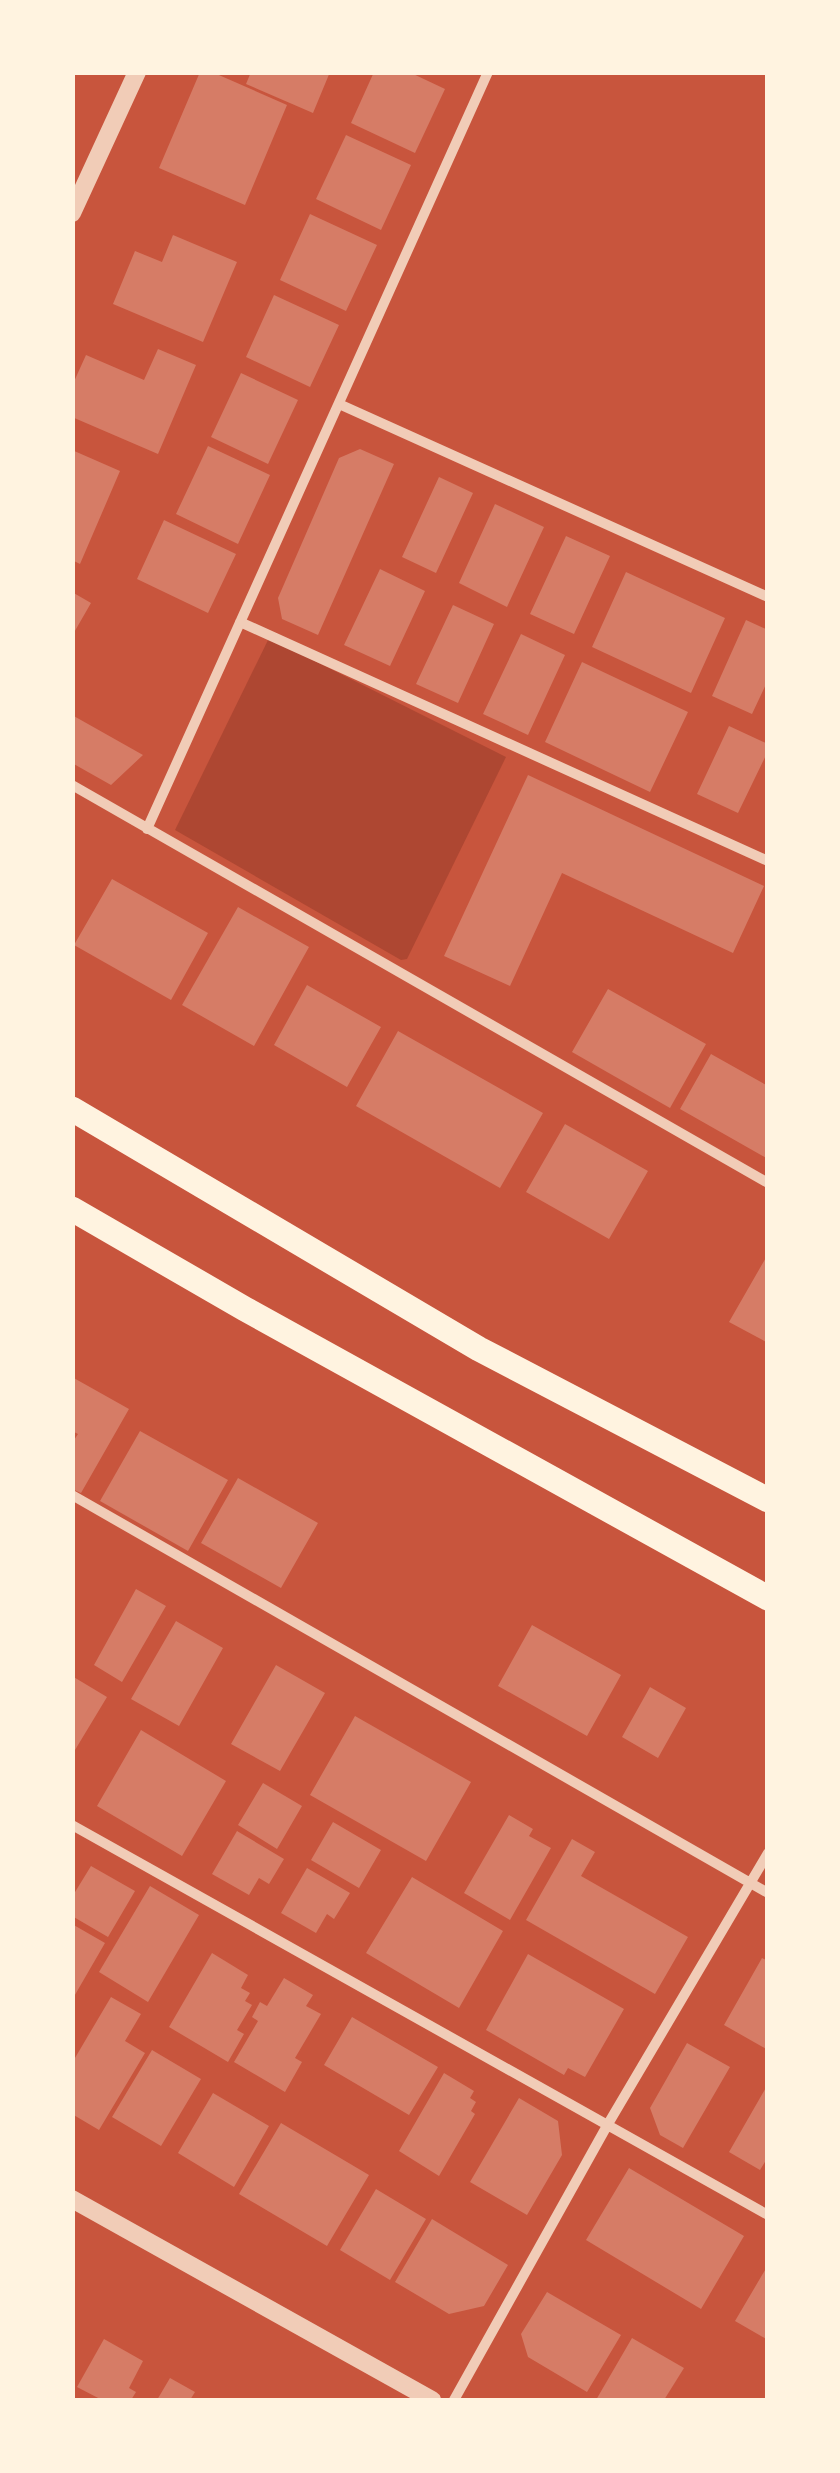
<svg xmlns="http://www.w3.org/2000/svg" width="840" height="2473" viewBox="0 0 840 2473" font-family="'Sofia Sans Condensed',sans-serif">
<style>
.green{fill:#ae4732}
.building{fill:#d67c66}
.lines{fill:none;stroke-linecap:round;stroke-linejoin:round}
.minor{stroke:#f1ccb7;stroke-width:10}
.tertiary{stroke:#f1ccb7;stroke-width:18}
.primary{stroke:#fff3e0;stroke-width:25}
</style>
<rect width="100%" height="100%" fill="#c8553d"/>
<path class="green" d="M269,638L506,757L407,959L401,960L175,830Z"/>
<path class="building" d="M200,72H212L287,105L245,205L159,168Z
M251,72H330L313,113L246,84Z
M374,72H409L445,89L415,153L351,123Z
M346,135L411,165L381,230L316,199Z
M310,214L377,245L346,311L280,280Z
M173,235L237,262L203,342L113,304L135,251L162,262Z
M274,295L339,325L310,387L246,357Z
M158,349L196,365L158,454L72,417V386L86,355L144,380Z
M241,373L298,400L268,464L211,437Z
M208,446L270,475L238,544L176,514Z
M360,449L394,464L318,635L282,619L278,598L339,458Z
M72,450L120,471L80,564L72,560Z
M439,477L473,493L436,573L402,557Z
M495,504L544,527L507,607L459,583Z
M164,520L236,554L208,613L137,579Z
M566,536L610,556L574,634L530,614Z
M380,569L425,591L390,666L344,645Z
M626,572L725,618L691,693L592,647Z
M72,592L91,603L72,636Z
M453,605L494,624L458,703L416,684Z
M746,620L768,630V680L752,714L712,696Z
M521,634L565,655L528,735L483,714Z
M582,662L688,712L650,792L545,742Z
M72,715L143,755L111,785L72,763Z
M729,726L768,744V751L738,813L697,794Z
M528,775L764,886L733,953L562,873L510,986L444,956Z
M112,879L208,933L171,1000L74,945Z
M238,907L309,947L254,1046L182,1005Z
M307,985L381,1027L347,1087L274,1045Z
M608,989L706,1044L670,1108L572,1052Z
M398,1031L543,1113L500,1188L356,1106Z
M711,1054L768,1086V1159L680,1109Z
M565,1124L648,1171L609,1239L526,1192Z
M768,1254V1343L729,1322Z
M72,1377L129,1409L81,1493L72,1489V1443L78,1434L72,1431Z
M140,1431L228,1480L188,1551L100,1501Z
M238,1478L318,1523L281,1588L201,1543Z
M136,1589L166,1606L122,1682L94,1665Z
M176,1621L223,1648L179,1726L131,1699Z
M532,1625L621,1675L587,1736L498,1686Z
M276,1665L325,1693L280,1771L231,1744Z
M72,1676L107,1697L72,1755Z
M650,1687L686,1708L658,1758L622,1737Z
M355,1716L471,1782L426,1861L310,1795Z
M141,1730L226,1781L182,1856L97,1806Z
M263,1783L302,1806L277,1849L238,1825Z
M509,1815L533,1829L529,1836L551,1848L510,1920L464,1893Z
M333,1822L381,1850L359,1888L311,1860Z
M237,1831L284,1859L269,1884L259,1878L249,1895L212,1874Z
M572,1839L595,1852L581,1876L688,1937L655,1994L526,1920Z
M91,1866L135,1891L108,1937L72,1916V1897Z
M307,1868L350,1893L334,1919L327,1914L316,1933L281,1913Z
M412,1877L503,1931L459,2008L366,1953Z
M150,1886L199,1915L148,2002L99,1972Z
M72,1924L105,1943L72,2000Z
M212,1953L248,1975L241,1988L250,1993L245,2001L252,2005L237,2030L244,2034L228,2062L169,2027Z
M528,1954L624,2009L585,2077L568,2068L564,2075L486,2030Z
M762,1958L768,1961V2050L724,2025Z
M284,1978L313,1995L306,2006L321,2014L295,2058L302,2062L285,2092L234,2062L258,2021L252,2017L260,2002L267,2006Z
M111,1997L141,2014L125,2041L145,2053L99,2130L72,2114V2063Z
M352,2017L438,2067L409,2115L324,2065Z
M687,2043L730,2067L683,2148L660,2135L650,2108Z
M152,2050L201,2079L161,2146L112,2117Z
M444,2073L474,2091L470,2098L476,2102L471,2111L475,2114L439,2176L399,2151Z
M768,2084V2157L760,2170L729,2152Z
M213,2093L269,2126L234,2187L178,2153Z
M519,2098L558,2121L562,2155L527,2215L470,2182Z
M281,2123L369,2175L327,2246L239,2194Z
M629,2168L744,2236L701,2309L586,2240Z
M376,2189L426,2219L390,2280L340,2250Z
M432,2219L508,2265L484,2306L449,2314L395,2282Z
M768,2265V2340L735,2321Z
M547,2292L621,2335L587,2392L528,2357L521,2334Z
M632,2338L684,2368L664,2400H596Z
M104,2339L143,2361L129,2388L136,2392L131,2400H102L77,2387Z
M170,2378L195,2392L190,2400H157Z"/>
<g class="lines">
<path class="minor" d="M339,404L768,597
M240,622L768,861
M72,785L768,1183
M147,829L488,72
M72,1495L768,1893
M72,1825L768,2215
M454,2400L608,2124L768,1853"/>
<path class="tertiary" d="M72,213L137,72
M72,2199L432,2400"/>
<path class="primary" d="M72,1109L479,1349L768,1500
M72,1209L245,1309L768,1598"/>
</g>
<rect width="840" height="2473" fill="none" stroke="#fff3e0" stroke-width="150"/>
</svg>
